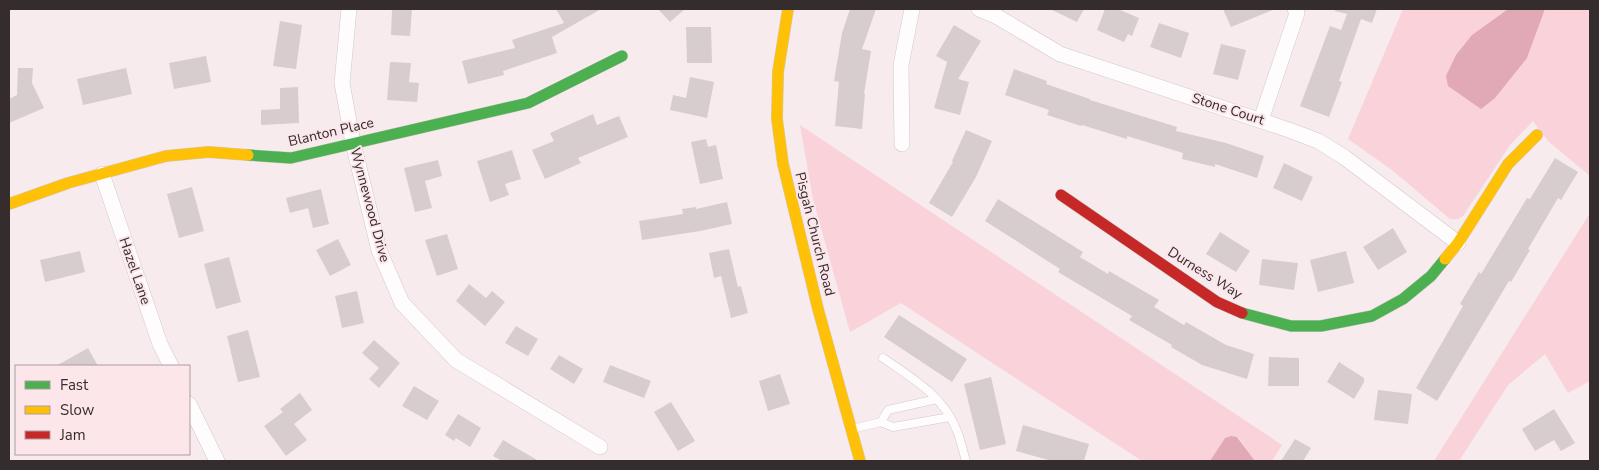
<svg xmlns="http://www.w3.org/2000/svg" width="1599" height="470" viewBox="0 0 1599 470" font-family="'Nunito Sans',sans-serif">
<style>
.green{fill:#f9d2da}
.water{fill:#e1a8b6}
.building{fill:#d7cdcf}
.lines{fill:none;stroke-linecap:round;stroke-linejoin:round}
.lane-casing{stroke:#d1c8ca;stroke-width:9}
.street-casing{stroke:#d1c8ca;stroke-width:16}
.fast-casing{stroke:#d1c8ca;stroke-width:12}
.slow-casing{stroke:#d1c8ca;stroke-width:12}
.jam-casing{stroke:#d1c8ca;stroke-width:12}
.lane{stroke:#fefcfc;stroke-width:8}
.street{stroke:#fefcfc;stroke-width:15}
.fast{stroke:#4caf50;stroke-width:11}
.slow{stroke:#ffc107;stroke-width:11}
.jam{stroke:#c62828;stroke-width:11}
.labels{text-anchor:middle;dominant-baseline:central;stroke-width:4;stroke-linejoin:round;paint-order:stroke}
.street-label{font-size:14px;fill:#342c2d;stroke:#fce6ea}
</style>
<rect width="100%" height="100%" fill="#f7ebee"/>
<path class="green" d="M1403,9H1508L1472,35L1527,58L1545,9H1590V176L1548,141L1533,121L1510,145L1463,216L1458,219H1450L1392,170L1348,139Z
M800,125L1282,445L1272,461H1255L1238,437L1225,438L1210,461H1142L901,303L850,332L813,199Z
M1590,213V381L1568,393L1545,354L1508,385L1459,461H1434Z"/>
<path class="water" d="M1508,9H1545L1527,58L1495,98L1481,109L1448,86L1446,76L1456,55L1472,35Z
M1231,436L1237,437L1255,461H1210L1225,438Z"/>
<path class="building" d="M392,9H412L410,36L391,35Z
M556,9H601L552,37L557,53L503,71L504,75L468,84L462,61L515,48L512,40L564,23Z
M658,9H685L670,22Z
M850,9H876L862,49L871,51L864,94H865L862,129L835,126L839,82L834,81L842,33Z
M1050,9H1084L1077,22Z
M1105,9H1118L1139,18L1132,36L1128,34L1124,42L1097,30Z
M1223,9H1275L1231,27Z
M1335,9H1377L1372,23L1361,19L1339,81L1342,82L1329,117L1300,106L1330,26L1341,30L1347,14L1335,11Z
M280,21L302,25L296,69L273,66Z
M1159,23L1189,33L1181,58L1150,47Z
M954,25L981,41L958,79L969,82L960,115L934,108L947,62L936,56Z
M686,27H711L712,63H687Z
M1221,44L1246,50L1238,80L1213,74Z
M206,56L211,82L174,89L169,63Z
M390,62L411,63L409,82L419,83L417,102L387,100Z
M18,68H33L32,83L44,108L9,123V99L17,95Z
M126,68L132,94L83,105L77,79Z
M1014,69L1047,81L1046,84L1090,99V100L1177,127L1176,131L1226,143L1264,156L1257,178L1215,164V167L1182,159L1183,153L1127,136V139L1082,125L1081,126L1047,115L1049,110L1005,95Z
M690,77L714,82L707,118L670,110L673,95L686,98Z
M298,87L299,123L261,125V110L280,109V88Z
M593,114L597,125L619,116L628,137L578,158L581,163L545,179L532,150L554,141L550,133Z
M966,130L992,141L976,177L952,217L929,203L953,162L952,161Z
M706,139L708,147L716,145L723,179L700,184L691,142Z
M512,150L521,179L505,184L509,195L490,202L477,161Z
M1555,158L1578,172L1561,200L1558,198L1528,249L1530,250L1511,282L1509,281L1437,401L1416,388L1463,306L1460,304L1479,272L1481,274L1527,198L1530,199Z
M438,160L442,176L425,181L432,208L415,212L404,168Z
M1284,163L1313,177L1302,201L1273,188Z
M192,187L204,231L179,238L167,194Z
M321,189L329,224L313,228L308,208L290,213L286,198Z
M998,199L1083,252L1080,257L1108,274L1109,271L1159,300L1154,307L1184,325L1186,322L1226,345L1254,354L1247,379L1202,365L1171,347L1172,345L1129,320L1132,316L1058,272L1060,269L985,221Z
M727,202L732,224L700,231L642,240L639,221L683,214L682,209L696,207V209Z
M1393,228L1407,252L1378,270L1363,247Z
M1220,232L1250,251L1236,272L1206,254Z
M447,234L458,269L437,276L425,240Z
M338,239L351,265L330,276L316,250Z
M729,249L738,287L741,286L748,313L731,318L721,276L714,278L709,253Z
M80,251L85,272L45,282L40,260Z
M1346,251L1354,283L1318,292L1310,260Z
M229,257L241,302L216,309L204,264Z
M1262,259L1298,263L1294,290L1259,285Z
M469,284L486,298L492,291L505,302L485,326L456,301Z
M357,291L364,323L342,328L335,296Z
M899,315L967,359L952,382L884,337Z
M516,326L538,339L528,356L505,343Z
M248,330L260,377L238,382L227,336Z
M374,340L400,363L379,388L369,379L379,368L362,353Z
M88,348L98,366H56Z
M559,355L583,369L574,384L550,369Z
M1269,357L1299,358V386H1268Z
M1339,362L1364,378V382L1354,399L1327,382Z
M610,365L651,381L644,398L603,382Z
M780,374L790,404L768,411L759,381Z
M991,377L1006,444L980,450L964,384Z
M414,386L439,401L427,420L402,406Z
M1378,390L1412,394L1408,424L1374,420Z
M300,393L312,410L294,424L307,440L286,456L264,426L283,412L280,409Z
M671,402L695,441L678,451L654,412Z
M1554,409L1575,443L1561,451L1554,440L1535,451L1522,429Z
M458,414L481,428L470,447L456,438L454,441L445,435Z
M1023,425L1089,444L1084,461H1052L1016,451Z
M1295,439L1311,448L1303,461H1281Z
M503,440L539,461H502L493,456Z"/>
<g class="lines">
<g class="lane-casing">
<path id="lane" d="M883,358C912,378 944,396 957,431C961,441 963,451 966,461
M881,422L888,410L937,399
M852,429L881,422L893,427L950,417"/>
</g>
<g class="street-casing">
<path id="street" d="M349,9L342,83L353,143L379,250L402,303L456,360L600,447
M979,9L996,16L1060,54L1289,130L1318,141L1344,157L1458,243
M1261,120L1297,13L1295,9
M902,144L901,65L912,9
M102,174L160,344L171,366
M189,404L217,461"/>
</g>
<g class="fast-casing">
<path id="fast" d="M248,155L291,158L528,103L622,56
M1242,313L1291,326H1321L1372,316L1403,299L1431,276L1445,259"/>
</g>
<g class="slow-casing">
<path id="slow" d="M788,9L778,72L777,119L783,164L818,309L860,461
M9,204L68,183L166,156L208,152L248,155
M1445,259L1458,243L1508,164L1537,135"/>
</g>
<g class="jam-casing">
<path id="jam" d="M1061,195L1217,302L1242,313"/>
</g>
<use href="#lane" class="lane"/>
<use href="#street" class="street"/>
<use href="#fast" class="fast"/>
<use href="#slow" class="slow"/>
<use href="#jam" class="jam"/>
</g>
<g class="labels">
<g class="street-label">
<text transform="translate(1228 109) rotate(18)">Stone Court</text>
<text transform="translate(331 132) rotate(-13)">Blanton Place</text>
<text transform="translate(370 205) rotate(75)">Wynnewood Drive</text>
<text transform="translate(815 234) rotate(76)">Pisgah Church Road</text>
<text transform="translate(135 271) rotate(71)">Hazel Lane</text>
<text transform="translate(1205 273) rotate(32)">Durness Way</text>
</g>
</g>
<rect width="1599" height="470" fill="none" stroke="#342c2d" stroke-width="20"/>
<rect x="15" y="365" width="175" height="90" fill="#fce6ea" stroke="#ac9c9e"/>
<rect x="25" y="381" width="25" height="8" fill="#4caf50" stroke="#ac9c9e"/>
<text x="60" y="390" font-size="15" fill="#342c2d">Fast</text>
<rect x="25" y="406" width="25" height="8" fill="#ffc107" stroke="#ac9c9e"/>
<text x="60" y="415" font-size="15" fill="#342c2d">Slow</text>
<rect x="25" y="431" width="25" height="8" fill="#c62828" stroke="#ac9c9e"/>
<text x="60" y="440" font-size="15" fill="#342c2d">Jam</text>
</svg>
